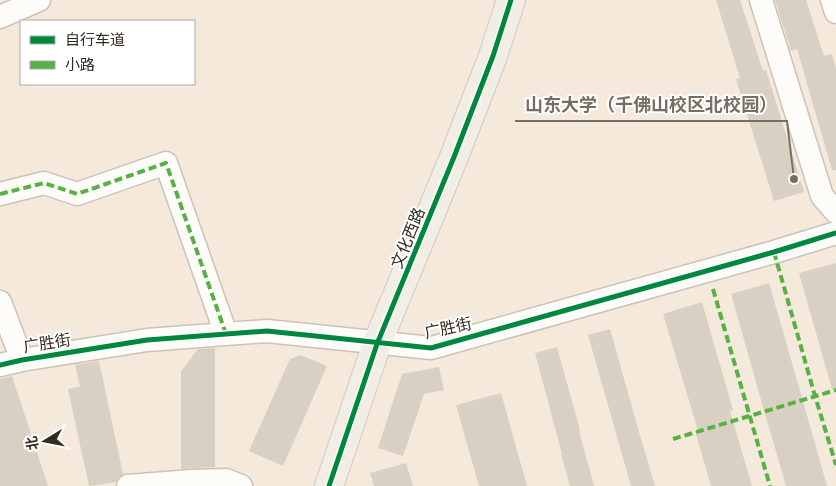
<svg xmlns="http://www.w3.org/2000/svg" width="836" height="486" viewBox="0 0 836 486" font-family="Cabin,'Noto Sans SC',sans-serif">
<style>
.building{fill:#d9d0c4}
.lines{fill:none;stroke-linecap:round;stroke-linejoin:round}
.minor-casing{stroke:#cbc3b7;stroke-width:25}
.major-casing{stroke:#cec9c1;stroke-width:30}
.minor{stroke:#fdfcf9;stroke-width:22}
.major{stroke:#f2ede5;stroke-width:28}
.quiet{stroke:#56b245;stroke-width:4;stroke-dasharray:8 4;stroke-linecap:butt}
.cycleway-casing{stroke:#fff;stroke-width:8}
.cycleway{stroke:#00873e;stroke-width:5}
.labels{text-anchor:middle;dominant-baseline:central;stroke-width:4;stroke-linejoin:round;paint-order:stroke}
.street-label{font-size:16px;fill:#322b20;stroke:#fff}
.leader{fill:none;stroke:#766e61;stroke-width:2}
.callout-dot{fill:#766e61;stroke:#fff;stroke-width:2}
.callout-label{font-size:18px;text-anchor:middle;font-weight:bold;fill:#766e61;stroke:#fff;stroke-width:4;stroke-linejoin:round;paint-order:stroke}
</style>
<rect width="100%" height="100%" fill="#f4e9da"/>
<path class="building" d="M716,0H740L763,71L766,70L804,192L774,201L736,79L740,78Z
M775,0H806L824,56L832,54L836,69V170H832L797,49L791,51Z
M836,263V389H832L799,273Z
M769,283L800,391L827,486H786L765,414L731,294Z
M702,302L733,410L730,411L752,486H711L696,434H699L663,314Z
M610,329L639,432L655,486H631L612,419L588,335Z
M557,347L580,430L579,431L594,486H570L561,454H562L535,353Z
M215,348V467L181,469V371L198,349Z
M300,355L327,366L283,466L249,451L290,359Z
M99,361L123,474L116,482L89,486L68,389L80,387L75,365Z
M439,367L444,390L424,394L403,456L378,448L402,374Z
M12,376L48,486H0V379Z
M501,393L527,486H479L456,405Z
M406,463L413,486H374L370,473Z"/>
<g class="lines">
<g class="minor-casing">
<path id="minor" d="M761,0L822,196L836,212
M832,0L836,12
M0,17L39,0
M0,194L44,183L77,194L166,163L226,334
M0,302L22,360
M0,365L22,360L147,340L267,331L431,348L774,252L836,233
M128,486L192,481L226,480L241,486"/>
</g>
<g class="major-casing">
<path id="major" d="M329,486L377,344L454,157L493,56L511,0"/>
</g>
<use href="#minor" class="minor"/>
<use href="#major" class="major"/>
<path class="quiet" d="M0,194L44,183L77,194L166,163L226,334
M774,252L815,396L836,465
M713,289L770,486
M673,439L836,390"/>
<g class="cycleway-casing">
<path id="cycleway" d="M0,365L22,360L147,340L267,331L431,348L774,252L836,233
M329,486L377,344L454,157L493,56L511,0"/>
</g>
<use href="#cycleway" class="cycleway"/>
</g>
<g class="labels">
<g class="street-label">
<text transform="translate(408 238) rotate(-68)">文化西路</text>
<text transform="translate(448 328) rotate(-12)">广胜街</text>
<text transform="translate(47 343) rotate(-9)">广胜街</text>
</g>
</g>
<path class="leader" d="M794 179L787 121H515"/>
<circle class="callout-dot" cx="794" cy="179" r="5"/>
<g class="callout-label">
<text x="651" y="111">山东大学（千佛山校区北校园）</text>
</g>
<rect x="20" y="20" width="175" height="65" fill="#ffffff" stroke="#adaaa6"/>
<rect x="30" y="36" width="25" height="8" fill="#00873e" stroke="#adaaa6"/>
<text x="65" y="45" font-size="15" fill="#322b20">自行车道</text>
<rect x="30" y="61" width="25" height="8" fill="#56b245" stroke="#adaaa6"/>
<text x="65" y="70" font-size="15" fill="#322b20">小路</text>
<g transform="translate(45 441) rotate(260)" stroke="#ffffff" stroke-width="4" paint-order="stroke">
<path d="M0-4L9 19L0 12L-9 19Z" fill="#322b20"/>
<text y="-8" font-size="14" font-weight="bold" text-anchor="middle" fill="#322b20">北</text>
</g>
</svg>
